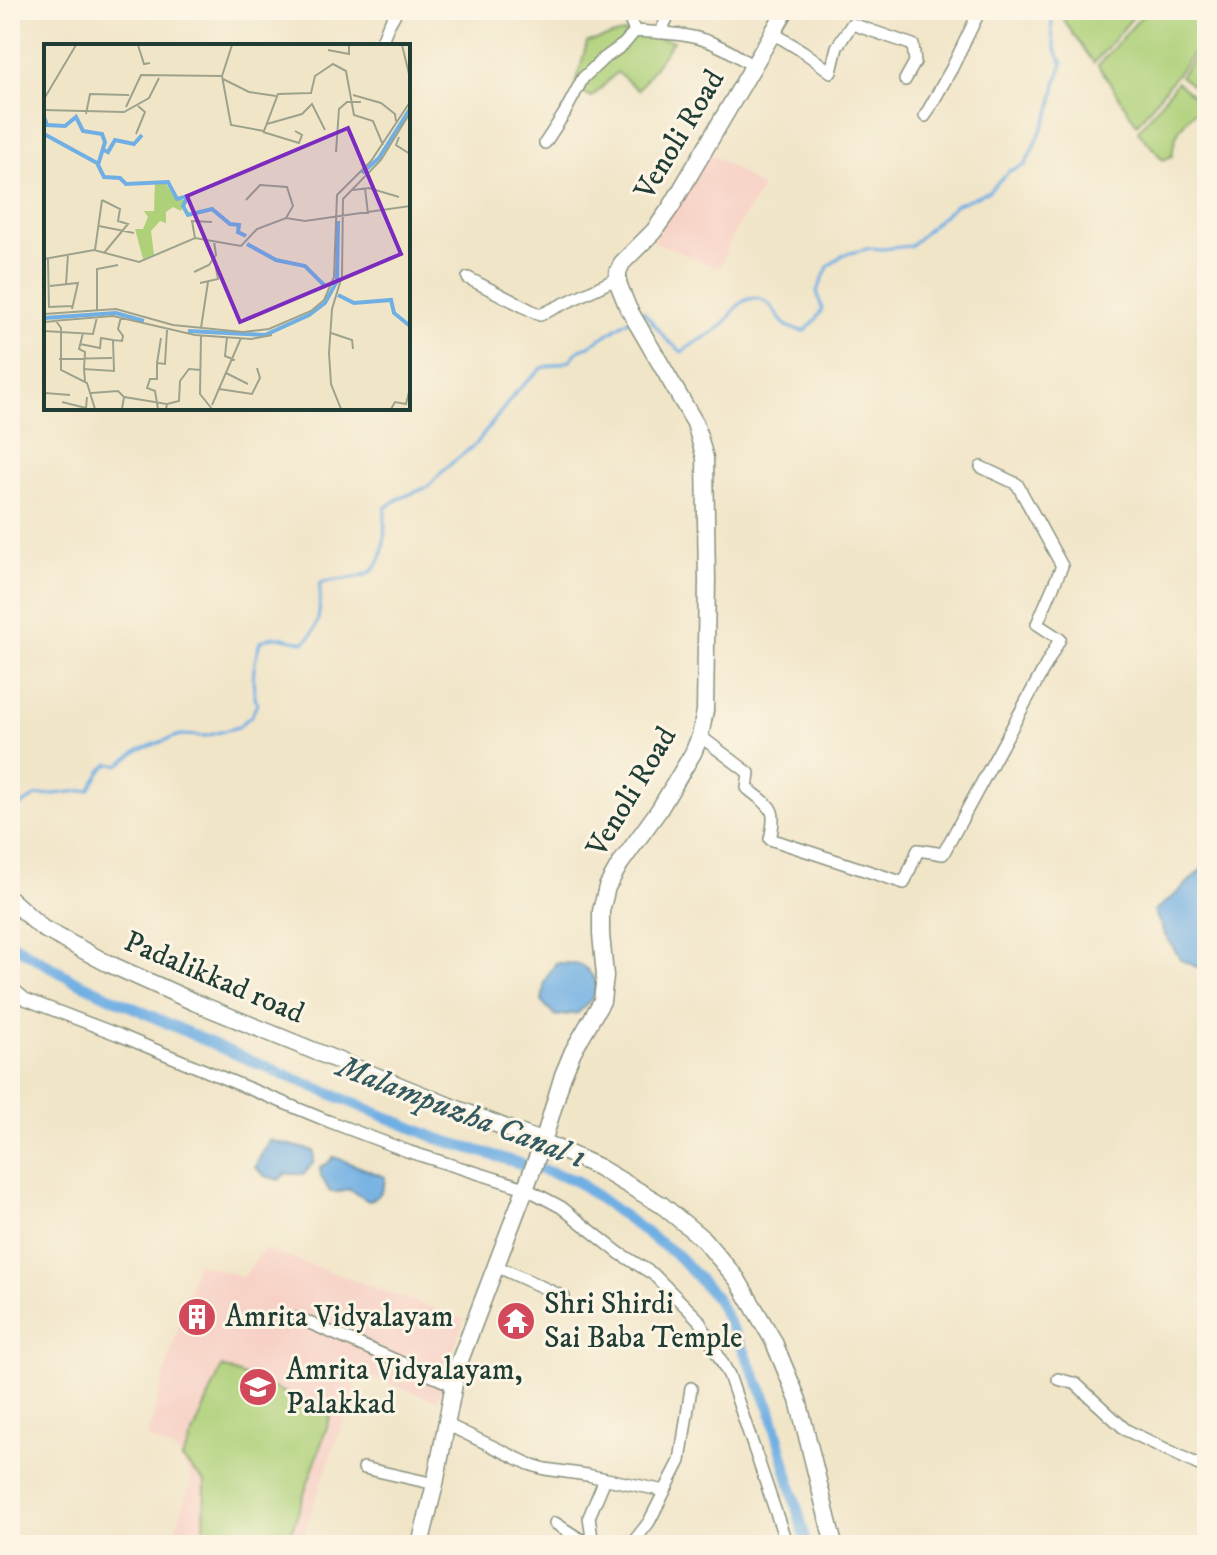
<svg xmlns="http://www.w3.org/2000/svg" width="1217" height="1555" viewBox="0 0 1217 1555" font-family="'IM FELL DW Pica',serif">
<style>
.built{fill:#f7d1c6}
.green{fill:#add078;stroke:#668656;stroke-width:2}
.water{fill:#70afe3;stroke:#48768c;stroke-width:2}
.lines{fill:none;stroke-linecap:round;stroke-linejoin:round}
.stream{stroke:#70afe3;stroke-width:3}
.canal{stroke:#70afe3;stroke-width:11}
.street-casing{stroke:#88917e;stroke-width:14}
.secondary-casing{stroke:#88917e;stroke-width:19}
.street{stroke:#fff;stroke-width:11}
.secondary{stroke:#fff;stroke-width:16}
.labels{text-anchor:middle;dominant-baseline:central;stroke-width:6;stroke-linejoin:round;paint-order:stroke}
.street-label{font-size:30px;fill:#1f3d34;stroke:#fcf5e5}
.poi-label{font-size:30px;fill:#1f3d34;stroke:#fcf5e5;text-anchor:start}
.water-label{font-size:32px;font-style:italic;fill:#335a60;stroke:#fcf5e5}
.inset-river{fill:none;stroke:#70afe3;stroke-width:4}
.inset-road{fill:none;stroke:#9da28d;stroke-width:2}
.view{fill:#7b2cbf;fill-opacity:0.15;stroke:#7b2cbf;stroke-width:4}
.inset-edge{fill:none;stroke:#1f3d34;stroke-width:4}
</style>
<rect width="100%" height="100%" fill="#fcf5e5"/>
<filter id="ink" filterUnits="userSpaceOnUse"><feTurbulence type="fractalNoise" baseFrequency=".0125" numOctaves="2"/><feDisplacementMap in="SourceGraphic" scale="16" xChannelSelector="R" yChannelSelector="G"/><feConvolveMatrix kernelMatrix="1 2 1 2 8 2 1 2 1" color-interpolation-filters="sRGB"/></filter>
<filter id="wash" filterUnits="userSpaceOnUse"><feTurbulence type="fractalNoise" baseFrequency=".006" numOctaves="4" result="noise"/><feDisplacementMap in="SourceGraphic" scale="32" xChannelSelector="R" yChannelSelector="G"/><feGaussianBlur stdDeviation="1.8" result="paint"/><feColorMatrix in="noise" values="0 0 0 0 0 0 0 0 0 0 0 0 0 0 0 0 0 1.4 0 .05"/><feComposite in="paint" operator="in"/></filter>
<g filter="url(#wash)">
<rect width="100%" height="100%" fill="#f1e5c8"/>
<path class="built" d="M707,152L737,170L762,189L734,232L719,269L653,241Z
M265,1249L464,1319L437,1401L360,1373L300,1545H181L173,1537L191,1480L178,1453L147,1438L196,1263L243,1277Z"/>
<path class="green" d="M1066,10H1139L1094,63L1064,21Z
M1147,10H1194L1207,24V36L1137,124L1098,65Z
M627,32L673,41L638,90L617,72L592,97L575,89L587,42Z
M1207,41V97L1180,76Z
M1177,82L1202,104C1184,123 1175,128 1172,156L1163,160L1138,131Z
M222,1367L332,1412L287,1545H204L205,1482L182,1459Z"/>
<path class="water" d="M1207,864V959L1197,967L1181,960L1165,935L1154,911L1176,894Z
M556,963C578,963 586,962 597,984L592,998L578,1013L556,1016L542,1002L545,980Z
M269,1140L314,1151V1162L304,1174H285L279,1180L265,1176L255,1167Z
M334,1157L385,1177C384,1191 381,1195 369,1201L348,1189L340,1192H330L321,1176L320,1167L327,1164Z"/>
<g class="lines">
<path class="stream" d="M639,314L643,311L667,340L682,352C695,341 711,336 723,325C731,317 737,302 749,299C751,298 759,298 761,299C775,304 776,319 787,326C791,329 799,330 805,331L816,320L822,309L817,291L828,267L842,255L871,248L882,249L910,246L955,205L989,191L1009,171L1025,165L1051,110L1056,83L1063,63C1053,50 1048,24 1055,10
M10,812L36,796L89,790L102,770L109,764L119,765L139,750L180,735L206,736L238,727L252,715L257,704C250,683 254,662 260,642C279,631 286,641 305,642C323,626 319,604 320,583C334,579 350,580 364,575C389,567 384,529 385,508L398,499L428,487L447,467L477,443L516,392L542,368L569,361L580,349L589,346L629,320"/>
<path class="canal" d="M10,943L73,980L226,1050L439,1139L575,1180L679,1257L716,1298L744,1351L770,1408L807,1545"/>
</g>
</g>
<g filter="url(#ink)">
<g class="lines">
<g class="street-casing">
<path id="street" d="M504,10L520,13L568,10
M625,10L635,31C664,33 695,33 721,47C733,52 743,60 754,67
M660,33L671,10
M773,33L804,52L831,72L837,47L852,24L913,45L915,62L905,80
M380,46L388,26L397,10
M925,116L952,68L980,10
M545,143L564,114L583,78L602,60L624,44L635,31
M468,278L540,315L618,278
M700,736L749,773L747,788C771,808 778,806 770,839L904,883L918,850L943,854L1060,639L1037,624L1062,566L1017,484L981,467
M10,986L25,999L119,1035L328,1121L410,1152L525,1188L561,1207L619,1253L653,1274L698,1319L729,1375L787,1545
M496,1266L564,1297
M298,1318L453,1385
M1058,1379L1076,1384L1126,1430L1207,1469
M446,1424L529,1464L545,1469L587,1475L665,1491
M364,1468L435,1484
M555,1523L589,1545
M593,1545L589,1517L605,1479
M631,1545L649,1522L680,1461L691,1388"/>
</g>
<g class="secondary-casing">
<path id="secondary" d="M10,899L42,928L105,962L194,1002L452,1107L543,1142L598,1167L662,1205L703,1239L737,1279L773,1340L798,1400L834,1545
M420,1545L435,1484L457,1368L543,1142L563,1075L573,1051L602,1001L605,976L601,934V911L607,887L620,864L659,810L693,753L700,736L705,711L707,580L705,458L695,423L628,308L618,283V272L622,263L654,231L671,207L786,10"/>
</g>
<use href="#street" class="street"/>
<use href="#secondary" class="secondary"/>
</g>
</g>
<defs>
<g id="building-disc" transform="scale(2)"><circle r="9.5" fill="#d1495b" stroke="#fcf5e5"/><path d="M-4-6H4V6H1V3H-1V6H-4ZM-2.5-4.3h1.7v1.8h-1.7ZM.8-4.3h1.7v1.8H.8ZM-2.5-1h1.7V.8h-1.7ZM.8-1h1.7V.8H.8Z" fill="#fff"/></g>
<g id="temple-disc" transform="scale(2)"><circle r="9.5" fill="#d1495b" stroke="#fcf5e5"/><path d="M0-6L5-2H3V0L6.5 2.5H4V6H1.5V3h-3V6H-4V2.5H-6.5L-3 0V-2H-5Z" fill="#fff"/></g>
<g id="school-disc" transform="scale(2)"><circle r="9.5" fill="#d1495b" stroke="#fcf5e5"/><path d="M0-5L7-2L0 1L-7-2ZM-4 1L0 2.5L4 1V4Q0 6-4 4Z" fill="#fff"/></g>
</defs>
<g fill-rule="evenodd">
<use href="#building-disc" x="197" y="1317"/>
<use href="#temple-disc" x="516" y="1321"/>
<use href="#school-disc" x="258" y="1387"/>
</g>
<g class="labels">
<g class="street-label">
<text transform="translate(680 135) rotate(-59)">Venoli Road</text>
<text transform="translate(632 792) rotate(-59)">Venoli Road</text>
<text transform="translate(214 978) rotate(23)">Padalikkad road</text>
</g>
<g class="poi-label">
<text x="544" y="1304">Shri Shirdi<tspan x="544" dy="34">Sai Baba Temple</tspan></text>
<text x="225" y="1317">Amrita Vidyalayam</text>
<text x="286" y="1370">Amrita Vidyalayam,<tspan x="286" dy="34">Palakkad</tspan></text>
</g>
<g class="water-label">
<text transform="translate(461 1113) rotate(21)">Malampuzha Canal 1</text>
</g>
</g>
<g transform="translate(44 44)">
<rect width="366" height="366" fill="#f1e5c8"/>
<path d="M111,138L122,140L132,156H141L137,167L129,163L122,168V179L116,177L107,187L110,211L99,215L91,185H99L104,173L100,167H110Z" fill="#add078"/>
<path class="inset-river" d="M0,73L3,81L21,82L32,73L39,87L58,90L61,98L54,121L60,133L76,134L82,140L124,138L133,155L144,152L139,162L144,171L168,165L186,180L195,181L194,188L202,192M0,90L53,119M58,105L64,108L71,96L90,100L98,91M318,129L335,114L366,65M203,200L232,216L261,222L282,243M294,251L310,259L347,256L350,269L366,282M0,274L72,269L100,277M144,287L221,291L265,271L281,259L293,237L294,177"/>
<path class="inset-road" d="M94,1L100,20L106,19M188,1L178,32L187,81L220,87L234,50L267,49L271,32L289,20L302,27L310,71L329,77L339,101M358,1L366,34M284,6L305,10V1M179,35L205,48L232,52M309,51L337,59L351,70L352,77M0,55L32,1M82,63L97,31L178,32M0,66L80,68L105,54L115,34M42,70L46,50L85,51M223,80L258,70L268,60L281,86M219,88L255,99L258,91L251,87M92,90L101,68L94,62M355,93L352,101L366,110M292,108L295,65L303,58H317M321,144L324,170M309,146L325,144L355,153M58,156L76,165L74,177L84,180L60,209M202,156L216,141L243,143L249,162L242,174M55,182L90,189M151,194L148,177L168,178M51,206L58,156M0,215L50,206L95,218L151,194L197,202L213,185L242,174L261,177L366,162M4,215L5,263L28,262M150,228L165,221L172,211L170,197M156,239L174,235L170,214M22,240L24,210M6,242L34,239L28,265M53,266V225L74,221M0,270L72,265L129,281L199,288L225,285L267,267L280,256L290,233L293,151L327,117L366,58M8,277L69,272L151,291L207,295L228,291M0,278L12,277L17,284V326L43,339L51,365M157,284L164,238M0,287L49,290L53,273M39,289L35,305L41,308L40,325M287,289L308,296L309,305M157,291L156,350L168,365M183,293L181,312L191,316M36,300L56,304L57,294L69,296M15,315L68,314M113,319L117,294M182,329L204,340M41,337L40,325L70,327L69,296L78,297L79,292L74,285L77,273M175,345L208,350L216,334L213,324M1,349L26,351M47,349L74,347L80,353M18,358L42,364L43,353M123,360L135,357L136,337L145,325L157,326M168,361L197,294M78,365L80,353L123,360L122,365M114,365L111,347L103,344L106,335H113V319L121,320L123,286M297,365L287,340L285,309L288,265L298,232L299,155L337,116L366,69M347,365L351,358L362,360L366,344"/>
<path class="view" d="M304,84L357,210L196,278L143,152Z"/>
<rect width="366" height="366" class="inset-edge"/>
</g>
<rect width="1217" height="1555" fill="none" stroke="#fcf5e5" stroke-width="40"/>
</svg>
